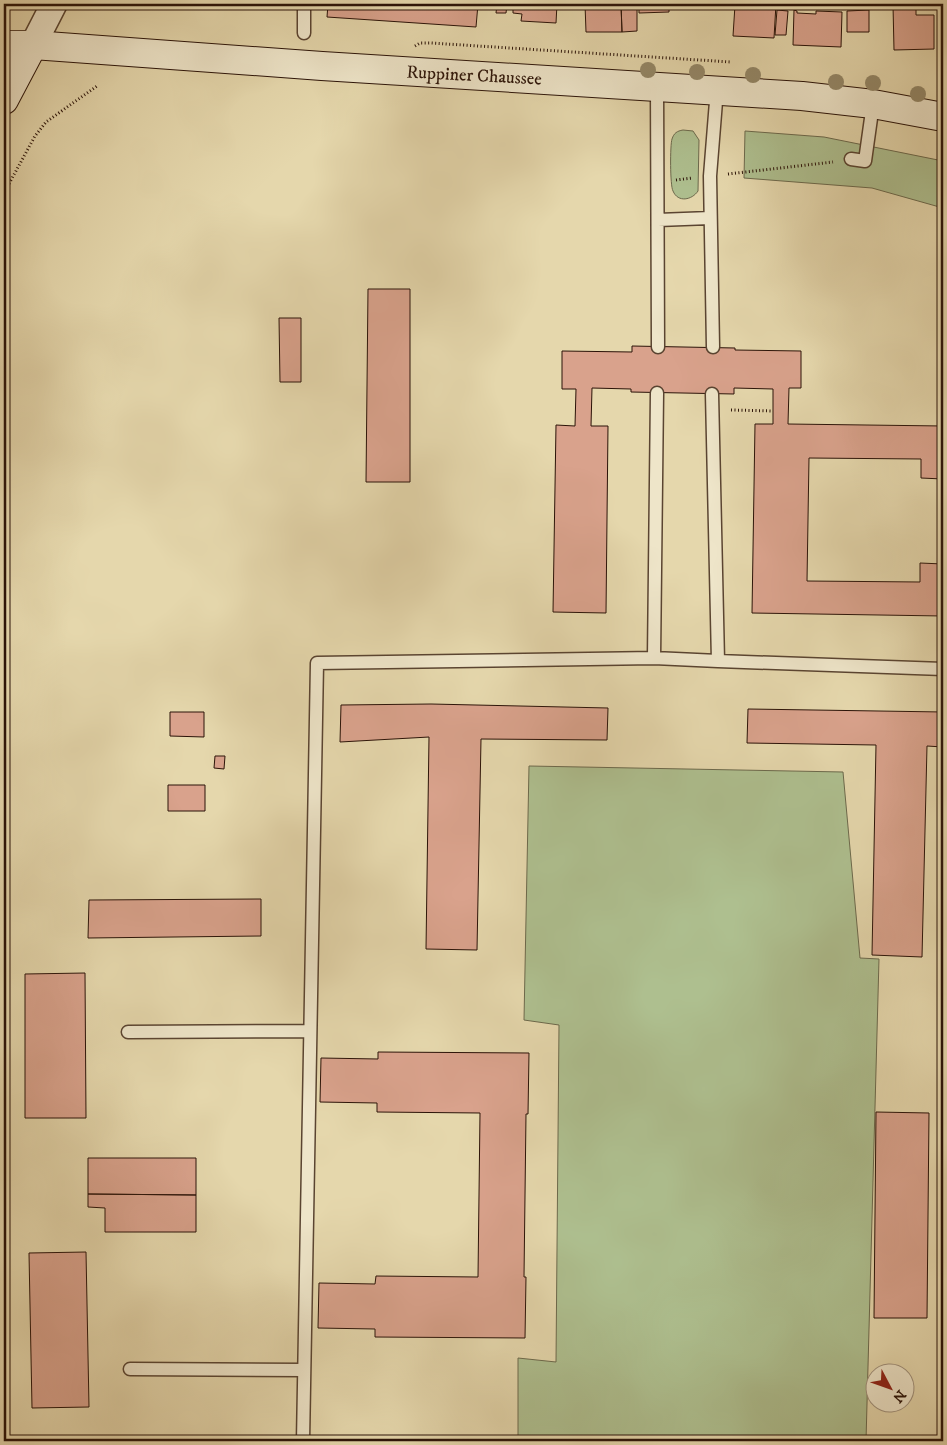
<svg xmlns="http://www.w3.org/2000/svg" width="947" height="1445" viewBox="0 0 947 1445" font-family="'IM FELL DW Pica',serif">
<style>
.green{fill:#aebf8f;stroke:#6c694c}
.building{fill:#d9a28c;stroke:#2b1308}
.lines{fill:none;stroke-linecap:round;stroke-linejoin:round}
.service-casing{stroke:#5a4431;stroke-width:15}
.minor-casing{stroke:#5a4431;stroke-width:28}
.tertiary-casing{stroke:#5a4431;stroke-width:30}
.secondary-casing{stroke:#2b1308;stroke-width:30}
.path{stroke:#2b1308;stroke-width:3;stroke-dasharray:1 2.5;stroke-linecap:butt}
.service{stroke:#eee5c9;stroke-width:12}
.minor{stroke:#eee5c9;stroke-width:25}
.tertiary{stroke:#eee5c9;stroke-width:28}
.secondary{stroke:#eee5c9;stroke-width:28}
.tree{fill:#948868}
.labels{text-anchor:middle;dominant-baseline:central;stroke-width:4.5;stroke-linejoin:round;paint-order:stroke}
.street-label{font-size:18px;fill:#2b1308;stroke:#eee5c9}
</style>
<rect width="100%" height="100%" fill="#e5d7ac"/>
<filter id="stains"><feTurbulence type="fractalNoise" baseFrequency=".004" numOctaves="4"/><feColorMatrix values="0 0 0 0 .2 0 0 0 0 .09 0 0 0 0 .02 0 0 0 .5 -.17"/></filter>
<radialGradient id="worn" r=".72"><stop offset=".6" stop-color="#630" stop-opacity="0"/><stop offset="1" stop-color="#630" stop-opacity=".3"/></radialGradient>
<path class="green" d="M683,130L693,131L699,140L698,191C692,200 678,203 673,191C670,186 670,145 672,139C674,133 677,131 683,130Z
M745,131L824,137L943,161V208L872,188L744,178Z
M529,766L843,772L860,958L879,959L866,1441H518V1358L556,1362L559,1025L524,1020Z"/>
<path class="building" d="M143,4H208V9L142,6Z
M328,4H478L476,27L327,17Z
M497,4H507L506,13H496Z
M513,4H557L556,23L521,21L522,14L513,13Z
M585,4H621L622,32H586Z
M621,4H637V31L622,32Z
M639,4H669V12L639,13Z
M738,4H776L774,38L733,36L735,5H738Z
M893,5H916V15H934V49L894,50Z
M777,10L788,11L786,35H775Z
M794,10L797,11V13L816,14V11L842,12L841,47L793,45Z
M869,10V32H847V11Z
M368,289H410V482H366Z
M279,318H301V382H280Z
M632,346L735,348V350L801,351V388H789L788,424L943,426V479L921,478V459L809,458L807,581L920,582V563L943,564V616L752,613L755,424H773V389L734,388V394L631,392V389L592,388L591,426H608L606,613L553,612L556,425L575,426L576,389H562V351L632,352Z
M431,704L608,708L607,740L481,739L477,950L426,949L429,737L340,742L341,705Z
M748,709L943,712V747L927,746L922,957L872,955L876,745L747,743Z
M170,712H204V737L170,736Z
M215,756H225L224,769L214,768Z
M168,785H205V811H168Z
M261,899V936L88,938L89,900Z
M85,973L86,1118H25V974Z
M378,1052L529,1053L528,1114H526L524,1277H526L525,1338L375,1337V1329L318,1328L319,1283L375,1284L376,1276L478,1277L480,1113L377,1112V1103L320,1102L321,1058L378,1059Z
M876,1112L929,1113L927,1318H874Z
M88,1158H196V1195L88,1194Z
M88,1194L196,1195V1232H105V1208L88,1207Z
M86,1252L89,1407L32,1408L29,1253Z"/>
<g class="lines">
<g class="service-casing">
<path id="service" d="M304,33V4
M657,86L658,347
M851,159L865,161L873,104
M658,220L710,218
M713,347L710,176L717,89
M712,394L718,661L943,669
M654,658L718,661
M128,1032L310,1031
M130,1369L304,1370
M303,1441L317,663L654,658L657,393"/>
</g>
<g class="minor-casing">
<path id="minor" d="M33,45L54,4"/>
</g>
<g class="tertiary-casing">
<path id="tertiary" d="M4,45H33"/>
</g>
<g class="secondary-casing">
<path id="secondary" d="M4,100L33,45L322,66L802,96L873,104L943,117"/>
</g>
<path class="path" d="M415,46L420,43H431L731,62
M728,174L833,162
M676,180L692,178
M4,193L35,136L46,122L97,86
M731,410L773,411"/>
<use href="#service" class="service"/>
<use href="#minor" class="minor"/>
<use href="#tertiary" class="tertiary"/>
<use href="#secondary" class="secondary"/>
</g>
<g class="tree">
<circle cx="648" cy="70" r="8"/>
<circle cx="697" cy="72" r="8"/>
<circle cx="753" cy="75" r="8"/>
<circle cx="836" cy="82" r="8"/>
<circle cx="873" cy="83" r="8"/>
<circle cx="918" cy="94" r="8"/>
</g>
<g class="labels">
<g class="street-label">
<text transform="translate(474 76) rotate(3)">Ruppiner Chaussee</text>
</g>
</g>
<rect width="947" height="1445" fill="none" stroke="#e5d7ac" stroke-width="20"/>
<rect x="5" y="5" width="937" height="1435" fill="none" stroke="#2b1308" stroke-width="2.5"/>
<rect x="10" y="10" width="927" height="1425" fill="none" stroke="#2b1308"/>
<g transform="translate(890 1388) rotate(131)"><circle r="24" fill="#eee5c9" stroke="#a0917c"/>
<path d="M0-4L9 19L0 12L-9 19Z" fill="#8f2418"/>
<text y="-8" font-size="14" font-weight="bold" text-anchor="middle" fill="#2b1308">N</text>
</g>
<rect width="100%" height="100%" filter="url(#stains)"/>
<rect width="100%" height="100%" fill="url(#worn)"/>
</svg>
